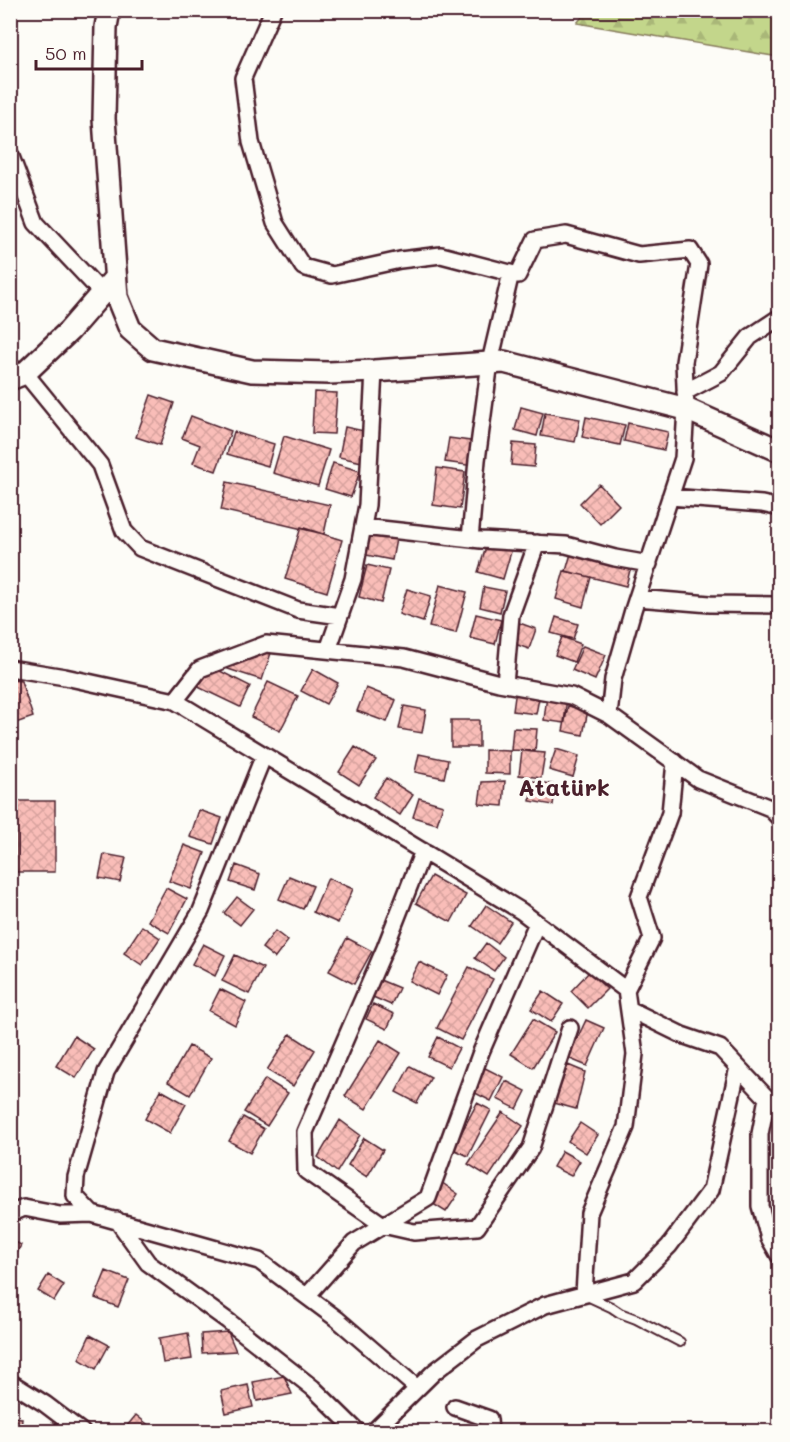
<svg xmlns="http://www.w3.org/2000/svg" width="790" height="1442" viewBox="0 0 790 1442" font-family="Mali,sans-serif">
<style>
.forest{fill:url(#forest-firs);stroke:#867a5b;stroke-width:1.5}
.building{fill:url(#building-cross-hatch);stroke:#4a1f2b;stroke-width:1.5}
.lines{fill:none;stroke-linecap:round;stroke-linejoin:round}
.lane-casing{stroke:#4a1f2b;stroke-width:12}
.street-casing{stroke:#4a1f2b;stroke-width:20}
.secondary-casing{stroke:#4a1f2b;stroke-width:26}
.lane{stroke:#fdfcf7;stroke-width:8}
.street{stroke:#fdfcf7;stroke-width:15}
.secondary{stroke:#fdfcf7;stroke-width:21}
.labels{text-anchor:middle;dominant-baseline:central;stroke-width:6;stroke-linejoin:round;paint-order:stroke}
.district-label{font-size:24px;font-weight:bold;fill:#4a1f2b;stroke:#fdfcf7}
</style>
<defs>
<pattern id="forest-firs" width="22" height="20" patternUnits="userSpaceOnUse" patternTransform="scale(1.5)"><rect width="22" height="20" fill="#c3d68b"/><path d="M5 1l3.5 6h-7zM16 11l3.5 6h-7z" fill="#a9b778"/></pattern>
<pattern id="building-cross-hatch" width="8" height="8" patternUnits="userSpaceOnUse" patternTransform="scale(1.5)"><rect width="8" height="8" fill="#f9bdb8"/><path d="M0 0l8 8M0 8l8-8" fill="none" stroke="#d7a29e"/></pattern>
</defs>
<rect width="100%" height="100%" fill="#fdfcf7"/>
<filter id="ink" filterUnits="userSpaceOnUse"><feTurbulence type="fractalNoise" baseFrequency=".0167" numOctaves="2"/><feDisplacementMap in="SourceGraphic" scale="12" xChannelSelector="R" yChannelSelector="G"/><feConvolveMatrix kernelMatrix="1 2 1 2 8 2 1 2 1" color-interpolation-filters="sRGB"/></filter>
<g filter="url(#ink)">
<path class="forest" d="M587,11H779V57L577,23Z"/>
<path class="building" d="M314,392L337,393L334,434L312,433Z
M151,395L174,403L160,445L136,437Z
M521,407L543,413L537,436L515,430Z
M545,413L580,419L575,442L541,436Z
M191,416L231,431L216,471L193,463L200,445L182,438Z
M586,417L625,425L620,445L582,437Z
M628,423L668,432L664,450L624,441Z
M345,427L369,432L362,462L339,457Z
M234,432L274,444L268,466L227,454Z
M284,436L329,450L318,486L273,473Z
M449,438L477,442L474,466L445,462Z
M513,443L536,445L534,467L511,465Z
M333,463L360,471L351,497L325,489Z
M437,468L465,472L460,509L433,505Z
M227,482L330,505L324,534L221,510Z
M599,484L619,505L600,524L580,503Z
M301,527L342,540L327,592L285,579Z
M370,534L396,539L392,560L366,555Z
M574,543L633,558L626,586L566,571Z
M487,544L513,545L503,579L478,572Z
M367,565L389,570L381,603L359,597Z
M564,571L591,577L583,607L556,599Z
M440,585L467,592L456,633L429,627Z
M484,587L505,591L500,612L480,607Z
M407,589L431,596L423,622L399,614Z
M476,614L501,620L495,644L470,638Z
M556,617L578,624L573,639L551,633Z
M514,621L536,629L529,649L512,643Z
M562,637L581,644L574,662L555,655Z
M583,646L606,655L595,680L572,670Z
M272,650L262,680L228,669L231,660Z
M212,667L250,686L240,707L194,685Z
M313,669L338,683L326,704L301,691Z
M10,680L21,681L33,717L10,725Z
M268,682L298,696L280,731L251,717Z
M366,688L396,700L387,722L357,711Z
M516,689L540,693L536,714L513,711Z
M547,695L567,697L564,723L544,720Z
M404,706L426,710L422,733L399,729Z
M568,706L588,710L583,735L563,731Z
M451,720H479V747H451Z
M513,728L537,729L535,751L511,750Z
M355,747L376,760L359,785L339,772Z
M556,749L579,756L573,777L549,770Z
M485,750L510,751V774L485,773Z
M522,751L545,753L541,778L519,775Z
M419,754L448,760L444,778L415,772Z
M386,778L413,795L400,815L373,797Z
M505,781L503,806L479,804L482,782Z
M533,781L556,785L553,805L530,801Z
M419,798L443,805L437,824L413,817Z
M16,801H55V872H16Z
M199,810L222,818L213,844L190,837Z
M184,845L205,853L191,889L169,881Z
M104,854L126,858L120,882L99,878Z
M236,865L260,874L255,890L230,882Z
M289,876L313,886L303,909L279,899Z
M431,876L466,895L451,922L416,903Z
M328,878L353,889L338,923L313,912Z
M166,888L187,899L169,933L148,921Z
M237,897L253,909L240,925L224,913Z
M486,905L511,922L497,943L472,926Z
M142,926L160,938L142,965L124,953Z
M275,931L288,941L275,958L262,948Z
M347,938L372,951L354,984L329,971Z
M486,943L504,957L494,971L475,958Z
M203,944L225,955L215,976L192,964Z
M235,955L263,968L249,994L222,981Z
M419,962L447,975L437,995L409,981Z
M469,967L493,979L461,1040L437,1028Z
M589,972L607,989L588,1008L571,991Z
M380,980L399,988L391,1005L373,997Z
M220,989L246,1002L235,1025L209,1011Z
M543,991L563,1004L551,1022L531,1009Z
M373,1004L394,1014L387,1029L366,1019Z
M533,1019L555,1032L533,1068L511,1054Z
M586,1020L604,1028L587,1066L568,1058Z
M290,1034L315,1050L293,1086L267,1070Z
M74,1036L94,1049L76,1078L56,1066Z
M438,1037L459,1048L449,1067L428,1057Z
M380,1040L401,1053L366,1109L345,1096Z
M189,1046L211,1058L190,1095L168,1082Z
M568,1065L585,1072L576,1109L554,1103Z
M410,1066L431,1077L417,1103L396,1092Z
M485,1068L503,1077L491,1101L473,1092Z
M265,1079L288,1093L267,1126L244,1112Z
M506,1081L526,1091L517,1109L497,1099Z
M161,1090L186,1104L170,1133L145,1119Z
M477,1103L491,1110L468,1156L453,1149Z
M503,1112L523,1126L489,1177L468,1164Z
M243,1117L264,1129L250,1153L229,1141Z
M340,1120L360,1135L337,1172L318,1157Z
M580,1123L598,1135L586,1153L568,1141Z
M364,1138L383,1150L367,1177L348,1165Z
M562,1151L580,1161L571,1176L553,1167Z
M441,1182L458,1194L446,1212L433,1204Z
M10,1239L21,1245L13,1261L10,1260Z
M106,1271L129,1280L118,1307L95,1298Z
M48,1275L64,1285L54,1301L38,1291Z
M228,1332L236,1351L202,1353L201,1334Z
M188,1333L192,1359L163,1363L159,1338Z
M90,1335L109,1345L96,1369L79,1359Z
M284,1376L292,1394L257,1401L253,1382Z
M248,1385L253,1407L226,1413L221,1391Z
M136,1415L152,1428L149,1432H122Z
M10,1417L22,1418L21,1432H10Z"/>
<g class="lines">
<g class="lane-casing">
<path id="lane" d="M585,1295L611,1307L620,1313L636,1319L680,1342"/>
</g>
<g class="street-casing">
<path id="street" d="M273,10L243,78L251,142L275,223L303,267L332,275L400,260L441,255L518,275L535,240L566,235L639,255L690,250L699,264L684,362L686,409L683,458L633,610L613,679L609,715
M10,154L36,223L102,293
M25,373L100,465L124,531L140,548L298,610L340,616
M685,392L721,373L750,337L780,317
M670,497L762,504L780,508
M363,527L481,540L566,545L615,558L649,564
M470,539L477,460L490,362L511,273
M637,598L710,604L780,605
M328,650L353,579L367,505L374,371
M10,668L65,677L175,701L521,911L626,990
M505,684L511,615L537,543
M175,701L200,669L266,644L404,658L499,683L571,696L609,715L698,779L770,808L780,819
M264,755L201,911L106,1072L76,1177L75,1196L92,1214L259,1261L337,1319L417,1388
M423,851L385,948L305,1132L306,1171L383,1225L414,1232L477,1227L531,1148L570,1028
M629,1009L682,1035L720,1048L767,1098L760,1134V1206L769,1238L780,1257
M10,1214L24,1208L60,1215L92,1214
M117,1220L148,1263L228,1321L313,1388L358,1432
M584,1294L589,1213L626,1127L635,1054L626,990L652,938L639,897L670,813L675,762
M307,1296L354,1243L428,1198L481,1052L537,923
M10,1382L45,1404L82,1432
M455,1407L489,1419L490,1432
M373,1432L434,1372L477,1339L545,1305L634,1281L669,1246L711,1190L738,1067"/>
</g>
<g class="secondary-casing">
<path id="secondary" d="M109,10L106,27L104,119L117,297L130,329L153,349L252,371L329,373L374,371L504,362L686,409L780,451
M10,379L25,373L69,331L115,278"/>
</g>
<use href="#lane" class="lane"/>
<use href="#street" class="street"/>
<use href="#secondary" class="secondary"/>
</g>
</g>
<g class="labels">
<g class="district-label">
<text x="564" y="786">Atatürk</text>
</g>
</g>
<rect width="790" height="1442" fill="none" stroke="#fdfcf7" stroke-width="36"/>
<rect x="18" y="18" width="754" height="1406" fill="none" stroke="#4a1f2b" stroke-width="2" filter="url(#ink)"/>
<path d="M36 60v9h106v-9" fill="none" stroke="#4a1f2b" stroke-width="3"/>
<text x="45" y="60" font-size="18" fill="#4a1f2b" stroke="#fdfcf7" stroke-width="4.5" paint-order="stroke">50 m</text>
</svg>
